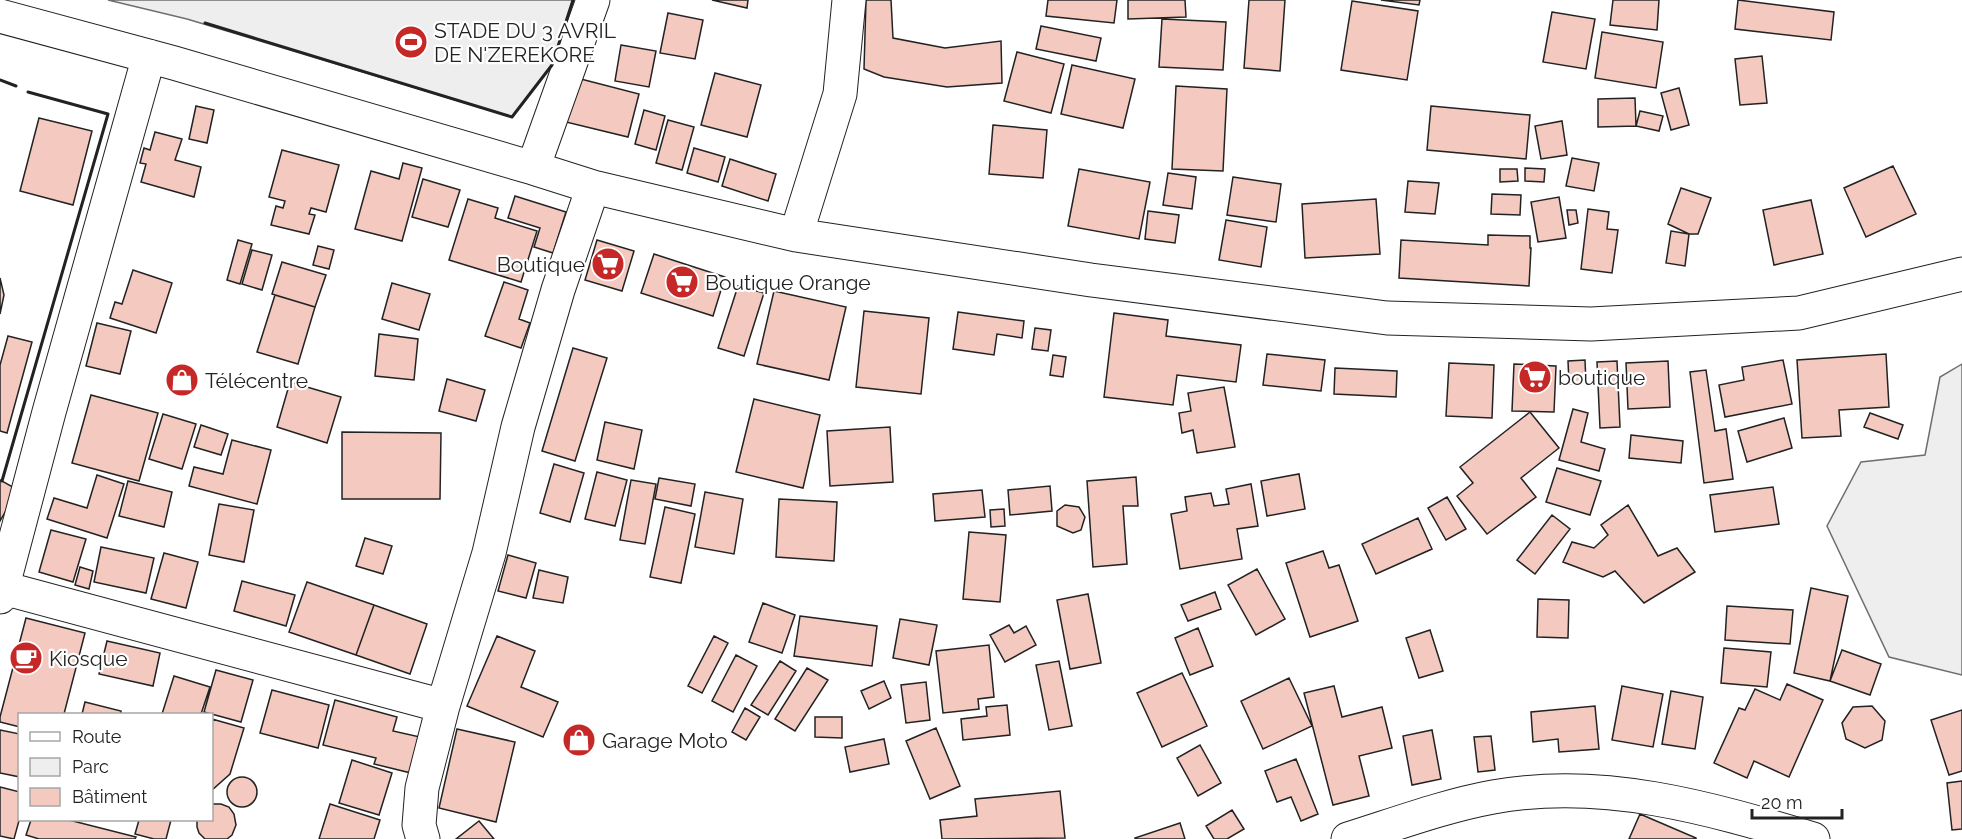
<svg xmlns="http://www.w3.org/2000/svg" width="1962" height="839" viewBox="0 0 1962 839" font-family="Raleway,sans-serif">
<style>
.green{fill:#eee;stroke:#6f6f6f;stroke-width:1.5}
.building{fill:#f3c9c0;stroke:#222;stroke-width:1.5}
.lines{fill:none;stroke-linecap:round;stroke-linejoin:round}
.minor-casing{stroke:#222;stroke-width:35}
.minor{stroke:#fff;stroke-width:33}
.wall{stroke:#222;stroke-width:3}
.labels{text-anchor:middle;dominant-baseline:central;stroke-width:4.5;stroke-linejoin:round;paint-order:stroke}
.poi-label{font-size:21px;fill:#222;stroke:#fff;text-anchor:start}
</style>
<rect width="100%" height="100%" fill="#fff"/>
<path class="green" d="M108,0H573L552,65L512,117L187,19Z
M1962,364V675L1889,657L1827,526L1861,462L1925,455L1940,377Z"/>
<path class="building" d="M712,0H748L747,8Z
M866,0H891L893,38L945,48L1001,41L1002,83L947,87L884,77L864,69Z
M1048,0H1117L1114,23L1046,16Z
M1128,0H1185L1186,17L1128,19Z
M1249,0H1285L1280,71L1244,68Z
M1381,0H1420L1419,5Z
M1613,0H1659L1657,30L1610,25Z
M1738,0L1834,12L1831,40L1735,29Z
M1352,1L1418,11L1407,80L1341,70Z
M1552,12L1595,19L1586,69L1543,62Z
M668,13L703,20L695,59L660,53Z
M1162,19L1226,22L1223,70L1159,67Z
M1041,26L1101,38L1096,61L1036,49Z
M1602,32L1663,42L1656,88L1595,78Z
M621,45L656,51L649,87L615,81Z
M1017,52L1064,64L1051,113L1004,101Z
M1762,56L1767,103L1740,105L1735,59Z
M1072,65L1135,79L1123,128L1061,114Z
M715,73L761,85L747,137L701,125Z
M577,78L639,94L628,137L566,122Z
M1176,86L1227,89L1223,171L1172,169Z
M1679,88L1689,125L1671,130L1661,93Z
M1635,98L1636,126L1598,127V99Z
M196,106L214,110L207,143L189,139Z
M1431,106L1530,115L1526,159L1427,150Z
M644,110L665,116L656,150L635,144Z
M1640,111L1663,116L1659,131L1636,126Z
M39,118L92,131L73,205L20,191Z
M668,120L694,127L682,170L656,163Z
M1562,121L1567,155L1541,159L1535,126Z
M993,125L1047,130L1043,178L989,174Z
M155,132L182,139L175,160L201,167L194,197L141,182L146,164L140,163L144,148L150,150Z
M694,148L725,157L718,182L687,173Z
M282,150L339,165L326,212L311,208L309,214L315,215L309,234L271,225L276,206L283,208L285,201L269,197Z
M1572,158L1599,163L1594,191L1566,186Z
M730,159L776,174L768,201L722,186Z
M403,163L422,168L402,241L355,229L371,171L399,179Z
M1893,166L1916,214L1866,237L1844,188Z
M1525,168L1545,169L1544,182L1525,181Z
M1079,169L1150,182L1139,239L1068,226Z
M1500,169H1517L1518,181L1500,182Z
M1168,173L1196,177L1192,209L1163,205Z
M1233,177L1281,184L1276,222L1227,215Z
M423,179L460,190L448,227L412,217Z
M1408,181L1439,183L1435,214L1405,212Z
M1681,188L1711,198L1698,234H1689L1668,224Z
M1492,194L1521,195L1520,215L1491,214Z
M515,196L566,212L553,253L534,247L540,228L508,218Z
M1559,197L1566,238L1538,242L1531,202Z
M468,199L498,208L495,218L537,231L521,282L449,260Z
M1376,199L1380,254L1305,258L1302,204Z
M1811,200L1823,254L1774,265L1763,210Z
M1588,209L1609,212L1607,229L1618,230L1612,273L1581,269Z
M1567,210H1576L1578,223L1569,225Z
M1148,211L1179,215L1175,243L1145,239Z
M1226,220L1267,227L1261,267L1219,260Z
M1671,231L1689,234L1685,266L1666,263Z
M1488,235L1530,236V248H1531L1529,286L1399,278L1401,240L1488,245Z
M238,240L252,244L240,284L227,280Z
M597,240L634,251L622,291L585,280Z
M318,246L334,250L329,269L313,265Z
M252,250L272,255L262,290L242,284Z
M654,254L725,277L713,316L641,293Z
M282,262L326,275L315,307L272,294Z
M133,270L172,283L156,333L110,318L115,302L122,304Z
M0,278L4,295L0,314Z
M504,282L528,290L519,319L530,323L521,348L485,336Z
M392,283L430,294L419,330L382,319Z
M738,286L764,293L744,356L718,348Z
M774,291L846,307L829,380L757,364Z
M275,295L315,307L298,364L257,352Z
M864,311L929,318L921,394L856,387Z
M958,312L1024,321L1022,338L997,334L994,355L953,349Z
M1114,313L1168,320L1166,336L1241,345L1236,382L1177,375L1173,405L1104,397Z
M97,323L131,331L120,374L86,366Z
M1035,328L1051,330L1048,351L1032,349Z
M379,334L418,339L414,380L375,376Z
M8,336L32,342L7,433L0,431V365Z
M573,348L607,358L575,461L542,451Z
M1267,354L1325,360L1321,391L1263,385Z
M1886,354L1889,407L1839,410L1841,436L1802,438L1797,360Z
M1053,355L1066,357L1063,377L1050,375Z
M1585,360L1586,383L1569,384L1568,361Z
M1783,360L1792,404L1725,417L1719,385L1744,380L1742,367Z
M1617,361L1620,427L1600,428L1597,362Z
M1668,361L1670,407L1628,409L1626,363Z
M1449,363L1494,365L1492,418L1446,416Z
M1514,364L1556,366L1554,412L1512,411Z
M1335,368L1397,371L1396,397L1334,394Z
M1706,370L1715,431L1726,429L1733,479L1704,483L1690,372Z
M447,379L485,390L476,421L439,411Z
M290,382L341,397L327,443L277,427Z
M1224,387L1235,447L1197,453L1193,430L1182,433L1179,413L1191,411L1188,393Z
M91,395L158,413L139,481L72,463Z
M754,399L820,415L803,488L736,472Z
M1573,409L1588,413L1581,442L1605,449L1599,471L1559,460Z
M1530,412L1559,448L1521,478L1536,497L1487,534L1457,496L1473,483L1460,467Z
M1870,413L1903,425L1898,439L1864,427Z
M163,414L196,424L182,469L149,459Z
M1784,418L1792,448L1747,462L1738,431Z
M605,422L642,430L634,469L597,460Z
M201,425L228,434L221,455L194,447Z
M890,427L893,482L830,486L827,431Z
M342,432L441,433L440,499H342Z
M1631,435L1683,441L1681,463L1629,458Z
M232,440L271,450L257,504L189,486L194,467L223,474Z
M554,464L584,473L570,522L540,513Z
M1557,468L1601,481L1590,515L1546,502Z
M597,472L627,480L615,526L585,519Z
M1299,474L1305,509L1267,516L1261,481Z
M97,475L124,484L107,538L47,519L54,498L87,508Z
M1136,477L1138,506H1123L1127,564L1093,567L1087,481Z
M659,478L695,484L691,506L655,499Z
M0,480L18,490L0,521Z
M631,480L656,484L645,544L620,540Z
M128,481L172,492L164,527L119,516Z
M1251,484L1258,526L1237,529L1242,559L1180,569L1171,514L1187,511L1185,497L1211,493L1214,506L1229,504L1226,489Z
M1050,486L1052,511L1010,515L1008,490Z
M1773,487L1779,524L1715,532L1710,495Z
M982,490L985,517L935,521L933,494Z
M705,492L743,499L734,554L695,547Z
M1447,497L1466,529L1446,540L1428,508Z
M779,499L837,502L834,561L776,557Z
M219,504L254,510L244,562L209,555Z
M1065,505L1079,507L1085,517L1081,530L1073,533L1057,526V511Z
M1628,505L1658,556L1677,548L1695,572L1644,603L1615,571L1603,577L1563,562L1572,542L1594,548L1608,535L1601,525Z
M665,507L695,514L681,583L650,577Z
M1004,509L1005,526L991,527L990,510Z
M1552,515L1570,529L1535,574L1517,560Z
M1418,518L1432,549L1376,574L1362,544Z
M51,530L86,539L73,582L39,572Z
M969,532L1006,535L1000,602L963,599Z
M365,538L392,546L383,574L356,566Z
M101,547L154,558L146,593L94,582Z
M1323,551L1329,568L1339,565L1358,621L1310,637L1286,563Z
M164,553L198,562L186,608L151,599Z
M508,555L536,563L526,598L498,591Z
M80,567L93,571L89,589L75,585Z
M1257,569L1285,619L1256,635L1228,585Z
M539,570L568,577L563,603L533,598Z
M242,581L295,595L286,626L234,611Z
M307,582L374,605L356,655L289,632Z
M1811,588L1848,596L1830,681L1794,673Z
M1215,592L1221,609L1188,621L1181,605Z
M1088,594L1101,663L1070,669L1057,600Z
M1538,599L1569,600L1568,638L1537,637Z
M763,603L795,615L782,653L749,642Z
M374,605L427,624L410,674L356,655Z
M1727,606L1793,610L1790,644L1725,640Z
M800,616L877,626L872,666L794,656Z
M26,618L85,633L64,714H20V727L0,722V717Z
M900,619L937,625L929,665L893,658Z
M1009,625L1014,633L1026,626L1036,645L1005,662L990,635Z
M1198,628L1213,666L1190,675L1175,638Z
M1430,630L1443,671L1419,678L1406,638Z
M497,636L535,651L521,687L558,702L543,737L467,706Z
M714,636L728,643L702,693L688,686Z
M107,641L160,653L153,686L99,674Z
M989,645L994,697L978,699L979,709L943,713L936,651Z
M1724,648L1771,652L1767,687L1721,683Z
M1842,650L1881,664L1870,695L1830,681Z
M736,655L757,666L733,712L712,701Z
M780,661L796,671L768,715L751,705Z
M1059,661L1072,726L1049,730L1036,665Z
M807,668L828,680L795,731L775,719Z
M216,670L253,680L241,722L204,712Z
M1182,673L1207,726L1162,747L1137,693Z
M174,676L210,687L201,714H162Z
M1289,678L1312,726L1263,749L1241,701Z
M884,681L891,698L869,709L861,691Z
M926,682L930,720L906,723L901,685Z
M1787,684L1823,700L1789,777L1754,761L1747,778L1714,763L1739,708L1745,710L1755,689L1780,700Z
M1334,686L1342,717L1382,707L1392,748L1359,756L1369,796L1333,805L1304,693Z
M1622,686L1663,694L1653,747L1612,740Z
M272,690L329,705L318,748L260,733Z
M1671,691L1703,697L1695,749L1662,744Z
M335,700L397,717L393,731L420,737L411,773L374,764L376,758L323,745Z
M85,702L121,711V714H82Z
M1007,705L1010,735L963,740L961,719L987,716L986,707Z
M1595,706L1599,749L1559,752L1558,739L1533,742L1531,712Z
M1872,706L1885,721L1882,740L1865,748L1846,739L1842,723L1853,707Z
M745,708L760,717L746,740L732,732Z
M1962,710V771L1949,775L1931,720Z
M815,717H842V738L815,737Z
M212,719L244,728L230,774L212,790Z
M936,728L960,786L930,799L906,741Z
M457,729L515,742L496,822L439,808Z
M0,730L20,734V777L0,773Z
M1432,730L1441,779L1412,785L1403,736Z
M1491,736L1495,770L1478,772L1474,737Z
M884,739L889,764L850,772L845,747Z
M1200,745L1221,783L1198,796L1177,758Z
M1296,759L1318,814L1301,821L1291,797L1277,802L1265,771Z
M352,760L392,773L379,815L339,803Z
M227 792a15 15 0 1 1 30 0a15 15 0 1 1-30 0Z
M1962,781V829L1952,830L1947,783Z
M0,787L20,792V817L14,839L0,836Z
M1060,791L1065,838L942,839L940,820L977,816L975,799Z
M212,804H221L229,807L234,814L236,825L232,835L227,839H205L199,833L197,827V820H212Z
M330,804L380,820L374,839H319Z
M1232,810L1244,829L1227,839H1214L1206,826Z
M1640,814L1696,838V839H1629Z
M31,820H69L136,837L135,839H39L26,835Z
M139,820H171L166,839H154L135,834Z
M479,821L494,839H456Z
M1180,823L1185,839H1135V838Z"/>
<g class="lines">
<g class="minor-casing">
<path id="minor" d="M0,16L174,63L533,168L593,187L796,235L1091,280L1387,318L1591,324L1799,313L1962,274
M533,168L593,0
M796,235L840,94L849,0
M3,588L443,706
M0,597L49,412L149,56
M423,839L419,825L422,788L443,706L489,553L518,427L558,290L593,187
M1348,839C1396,824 1444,806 1493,797C1603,777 1709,808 1813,839"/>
</g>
<use href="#minor" class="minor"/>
<path class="wall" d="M205,23L512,117L552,65L573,0
M0,80L16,86
M2,481L108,114L28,92"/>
</g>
<defs>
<g id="stadium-disc" transform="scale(1.725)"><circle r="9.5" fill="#c62828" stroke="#fff"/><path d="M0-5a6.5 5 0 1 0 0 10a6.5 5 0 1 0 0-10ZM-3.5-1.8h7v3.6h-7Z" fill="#fff"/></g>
<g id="supermarket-disc" transform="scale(1.725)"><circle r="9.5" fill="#c62828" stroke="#fff"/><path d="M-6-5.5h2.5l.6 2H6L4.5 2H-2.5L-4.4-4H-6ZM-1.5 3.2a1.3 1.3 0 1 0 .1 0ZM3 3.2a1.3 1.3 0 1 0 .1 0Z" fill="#fff"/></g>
<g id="shop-disc" transform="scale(1.725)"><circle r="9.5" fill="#c62828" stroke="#fff"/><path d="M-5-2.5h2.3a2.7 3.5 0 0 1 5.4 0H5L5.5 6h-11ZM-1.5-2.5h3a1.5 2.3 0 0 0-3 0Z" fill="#fff"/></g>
<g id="cafe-disc" transform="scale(1.725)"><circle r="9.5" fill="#c62828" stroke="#fff"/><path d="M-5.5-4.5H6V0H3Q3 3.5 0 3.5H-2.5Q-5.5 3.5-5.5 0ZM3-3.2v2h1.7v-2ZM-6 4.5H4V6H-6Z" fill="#fff"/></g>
</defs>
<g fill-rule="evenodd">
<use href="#stadium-disc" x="411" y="42"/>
<use href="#supermarket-disc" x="608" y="264"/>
<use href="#supermarket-disc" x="682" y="282"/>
<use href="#supermarket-disc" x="1535" y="377"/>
<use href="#shop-disc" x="182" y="380"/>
<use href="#cafe-disc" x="26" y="658"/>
<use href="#shop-disc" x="579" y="740"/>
</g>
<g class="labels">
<g class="poi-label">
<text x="434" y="30">STADE DU 3 AVRIL<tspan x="434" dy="24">DE N'ZEREKORE</tspan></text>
<text x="585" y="264" text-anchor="end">Boutique</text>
<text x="705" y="282">Boutique Orange</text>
<text x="1558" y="377">boutique</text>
<text x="205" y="380">Télécentre</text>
<text x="49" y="658">Kiosque</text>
<text x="602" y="740">Garage Moto</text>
</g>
</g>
<rect x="18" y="713" width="195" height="108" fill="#ffffff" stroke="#a7a7a7" stroke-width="1.5"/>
<rect x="30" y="732" width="30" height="9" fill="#ffffff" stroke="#a7a7a7" stroke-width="1.5"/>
<text x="72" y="743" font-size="18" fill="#222222">Route</text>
<rect x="30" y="758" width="30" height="18" fill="#eeeeee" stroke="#a7a7a7" stroke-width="1.5"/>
<text x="72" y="773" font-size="18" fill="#222222">Parc</text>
<rect x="30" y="788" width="30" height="18" fill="#f3c9c0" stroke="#a7a7a7" stroke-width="1.5"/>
<text x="72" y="803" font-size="18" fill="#222222">Bâtiment</text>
<path d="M1752 809v9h90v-9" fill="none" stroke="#222222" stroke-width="3"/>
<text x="1761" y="809" font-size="18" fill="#222222" stroke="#ffffff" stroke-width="4.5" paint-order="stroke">20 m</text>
</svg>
